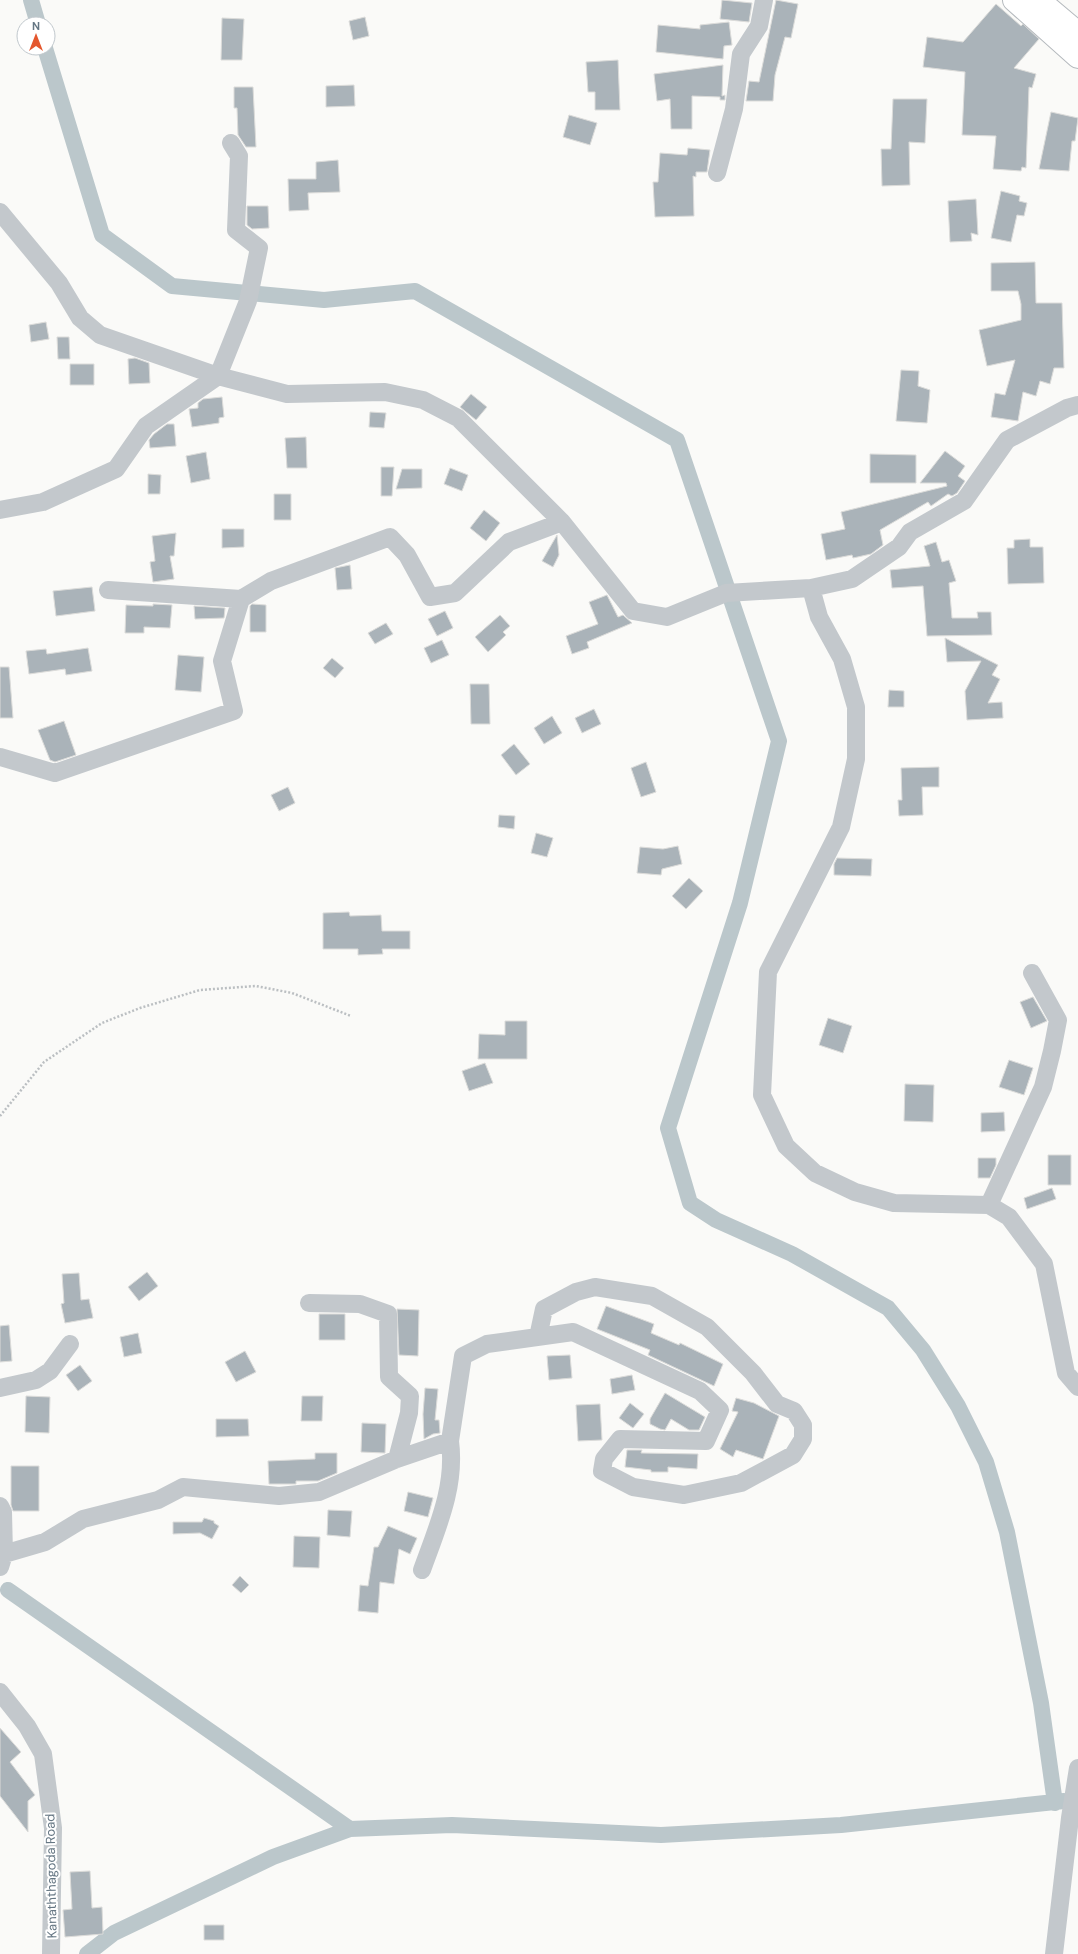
<svg xmlns="http://www.w3.org/2000/svg" width="1078" height="1954" viewBox="0 0 1078 1954" font-family="'DM Sans',sans-serif">
<style>
.lines{fill:none;stroke-linecap:round;stroke-linejoin:round}
.canal{stroke:#bbc7cb;stroke-width:16}
.building{fill:#aab3b9;stroke:#dcdcda}
.highway-casing{stroke:#b4b9bd;stroke-width:24}
.path{stroke:#bbbfc2;stroke-width:2.5;stroke-dasharray:2 2;stroke-linecap:butt}
.minor{stroke:#c3c8cc;stroke-width:18}
.highway{stroke:#fff;stroke-width:22}
.labels{text-anchor:middle;dominant-baseline:central;stroke-width:4;stroke-linejoin:round;paint-order:stroke}
.street-label{font-size:13px;fill:#657683;stroke:#fff}
</style>
<rect width="100%" height="100%" fill="#fafaf8"/>
<g class="lines">
<path class="canal" d="M31,0L38,24
M45,48L102,235L172,286L324,300L415,291L677,440L779,741L740,903L668,1128L690,1203L716,1220L792,1254L888,1308L923,1350L958,1406L986,1462L1007,1532L1041,1703L1055,1803
M8,1590L350,1829
M87,1954L114,1933L273,1857L350,1829L452,1825L661,1835L841,1825L1064,1801"/>
</g>
<path class="building" d="M722,0L752,3L749,22L720,19Z
M776,0L798,4L791,38L785,37L775,75L773,101H746L749,81L759,82Z
M996,4L1021,26L1023,24L1039,39L1014,68L1036,74L1032,88L1029,87L1026,168L1022,167L1021,171L993,169L996,136L962,135L965,72L923,67L927,37L963,42Z
M365,17L369,36L353,40L349,21Z
M222,18L244,19L242,60H221Z
M729,22L732,45L724,46L723,59L656,52L658,25L700,29V25Z
M618,60L620,110H595V92H588L586,62Z
M723,65L722,96L725,95V100H720V97L692,96V129H671L670,99L657,101L654,74Z
M354,85L355,106L326,107V86Z
M234,87H253L256,147H246L238,135L237,108H234Z
M893,99H927L925,143L909,142L910,185L882,186L881,149H891Z
M1051,112L1078,118L1075,141H1072L1069,171L1039,169Z
M569,115L597,123L590,145L563,137Z
M688,148L710,150L707,172H696V177L693,176L694,216L655,217L653,182H658L660,153L687,155Z
M338,160L340,192L308,193L309,210L289,211L288,179H316V162Z
M1001,191L1020,196L1019,201L1027,203L1024,216L1017,215L1011,242L991,238Z
M976,199L978,235L971,233L972,241L950,242L948,201Z
M247,206H268L269,228L252,229L247,225Z
M1035,262L1036,303H1062L1064,368H1054L1050,384L1040,381L1036,396L1023,392L1018,421L991,417L995,393L1005,395L1015,360L987,366L979,330L1021,320V304L1018,291H991V263Z
M46,322L49,339L31,342L29,325Z
M57,337H69L70,359H58Z
M135,358L149,363L150,383L129,384L128,359Z
M70,364H94V385H70Z
M901,370L919,371L918,386L930,390L927,423L896,421Z
M471,394L487,407L476,420L460,407Z
M222,397L224,417L219,418V423L192,427L189,409L198,408V403L203,399Z
M370,412L386,413L384,428L369,427Z
M167,424H174L176,446L150,448L149,440L154,434Z
M306,437L307,468H287L285,438Z
M945,451L965,466L958,476L965,481L957,493L952,496L948,494L931,506L928,502L880,530L883,545L871,554L853,558L852,555L826,560L821,534L845,529L841,512L947,486L946,483H920Z
M206,452L210,479L191,483L186,456Z
M870,454L916,455V483H870Z
M381,467H394L392,496H381Z
M450,468L468,475L462,491L444,484Z
M402,469H422V488L396,489Z
M148,474L161,475L160,494H148Z
M274,494H291V520H274Z
M484,510L500,523L486,541L470,528Z
M222,529H244V547L222,548Z
M176,533L174,556H170L174,579L153,582L150,562L155,561L152,536Z
M557,535L559,555L553,567L542,561Z
M1030,539V547H1043L1044,583L1008,584L1007,548H1014V540Z
M936,542L942,562L949,560L956,581L949,583L952,618H978L977,612H991L992,635L927,636L923,586L892,588L890,570L930,566L924,546Z
M350,565L352,589L337,590L335,568Z
M92,587L95,611L56,616L53,591Z
M607,595L618,617L623,615L632,623L587,642L589,648L572,654L566,636L598,624L589,602Z
M153,604L172,605L170,628L144,627V633H125L126,605L153,606Z
M252,604L266,605V632H250V606Z
M194,606L225,608L224,618L195,619Z
M445,611L453,628L437,636L428,619Z
M500,615L510,626L503,632L506,635L488,652L475,637Z
M386,623L393,634L375,644L368,633Z
M945,638L998,665L992,675L1000,679L988,703L1002,702L1003,718L967,720L965,691L981,661L947,662Z
M442,640L449,655L431,663L424,648Z
M88,648L92,671L66,675L65,669L29,674L26,651L46,649L47,654Z
M178,655L204,657L201,692L175,690Z
M332,658L344,668L335,678L323,668Z
M0,667H9L13,718H0Z
M470,684H489L490,724H471Z
M889,690L904,691V707H888Z
M594,709L601,724L582,733L575,718Z
M552,716L562,733L544,744L534,728Z
M64,721L76,755L55,762L50,760L38,730Z
M514,744L530,764L516,775L501,755Z
M646,762L656,792L641,797L631,768Z
M939,767V787H922L923,815L899,816L898,800H902L901,768Z
M288,787L295,803L279,811L271,795Z
M499,815L515,816L514,829L498,827Z
M536,833L553,838L547,857L531,853Z
M678,846L682,864L662,869L661,875L637,873L640,847L663,849Z
M837,858L872,859L871,876L834,875V864Z
M689,878L703,891L686,909L672,896Z
M349,912L350,916L381,915L382,931H410V949H382L383,954L358,955V949H323V913Z
M1033,997L1047,1021L1031,1028L1020,1002Z
M828,1018L852,1026L843,1053L819,1045Z
M505,1021H527V1059H478L479,1034L505,1035Z
M1009,1060L1033,1068L1024,1095L999,1087Z
M485,1063L493,1083L469,1091L462,1071Z
M905,1084L934,1085L933,1122L904,1121Z
M1004,1112L1005,1131L981,1132V1113Z
M1048,1155H1071V1185H1048Z
M978,1158H996V1165L990,1178H978Z
M1052,1188L1056,1199L1027,1209L1024,1198Z
M147,1272L158,1286L139,1301L128,1287Z
M79,1273L81,1300L89,1299L93,1318L65,1323L61,1304L64,1303L62,1274Z
M606,1306L654,1324L651,1333L679,1345L680,1343L723,1364L714,1386L648,1355L650,1350L597,1329Z
M397,1309L419,1310L418,1356L399,1355Z
M319,1314H345V1340H319Z
M9,1325L12,1361L0,1362V1326Z
M138,1333L142,1353L124,1357L120,1337Z
M245,1351L256,1372L236,1382L225,1362Z
M570,1355L572,1378L549,1380L547,1356Z
M80,1365L92,1381L78,1391L66,1375Z
M632,1375L635,1390L612,1394L610,1379Z
M425,1388L438,1389L435,1420H439L440,1433L433,1434L424,1439L423,1414Z
M665,1393L705,1417L699,1430H689L671,1419L665,1430L660,1429L650,1424V1419Z
M26,1396L50,1397L49,1433L25,1432Z
M302,1396H323L322,1421H301Z
M736,1398L754,1403L779,1416L763,1459L736,1450L733,1457L720,1449L738,1412L732,1411Z
M630,1403L644,1414L633,1428L619,1418Z
M600,1404L602,1440L578,1441L576,1405Z
M216,1419H248L249,1436L216,1437Z
M362,1423L386,1424L385,1453L361,1452Z
M627,1450H642L641,1453L698,1454L697,1469L668,1467V1472H651V1470L625,1467Z
M315,1453H337V1473L318,1481H296V1484H269L268,1461L315,1459Z
M11,1466H39V1511H13L11,1505Z
M408,1492L433,1498L428,1517L404,1511Z
M328,1510L352,1511L350,1537L327,1535Z
M204,1518L214,1521V1523L219,1526L212,1539L200,1533L173,1534V1522H202Z
M388,1526L417,1538L410,1554L399,1549L394,1584L380,1582L378,1613L358,1611L360,1585L368,1586L374,1547H378Z
M294,1536L320,1537L319,1568L293,1567Z
M240,1576L249,1585L241,1593L232,1585Z
M0,1728L21,1752L10,1762L35,1795L28,1801V1832L0,1796Z
M90,1871L92,1908L102,1907L103,1934L65,1937L63,1910L72,1909L70,1872Z
M204,1925H224V1940H204Z"/>
<g class="lines">
<g class="highway-casing">
<path id="highway" d="M1014,0L1078,57
M1039,0L1078,33"/>
</g>
<path class="path" d="M0,1116L44,1062L102,1023L140,1008L200,990L256,986L292,993L351,1016"/>
<path class="minor" d="M717,173L734,109L741,54L759,26L764,0
M0,212L59,283L80,318L100,335L218,376L287,394L385,392L423,400L458,418L562,522
M0,510L43,502L116,469L146,426L218,376L248,301L259,248L236,230L239,156L231,143
M811,588L819,617L842,659L856,707V759L841,827L768,972L762,1095L786,1146L815,1173L855,1192L894,1203L989,1205L1009,1217L1044,1264L1066,1373L1078,1387
M108,590L241,599
M0,757L55,773L234,711L222,661L241,599L271,581L390,537L407,555L430,597L455,593L509,542L562,522L633,611L667,617L726,593L811,588L852,579L899,547L910,532L964,501L1007,440L1067,408L1078,405
M989,1205L1043,1087L1052,1051L1058,1020L1032,973
M309,1303L360,1304L388,1314L389,1377L410,1396L409,1413L397,1459
M0,1388L36,1380L50,1371L70,1344
M0,1506L3,1512L4,1554L0,1567
M4,1554L45,1542L83,1519L158,1500L183,1487L279,1496L319,1492L397,1459L450,1441L463,1356L487,1344L573,1332L700,1391L720,1410L706,1441L620,1439L604,1459L602,1471L633,1487L684,1495L741,1483L793,1455L803,1439V1425L794,1411L777,1404L753,1373L707,1327L652,1296L595,1287L576,1292L544,1309L538,1337
M422,1570C437,1528 456,1487 450,1441
M0,1692L27,1726L43,1754L53,1828L51,1954
M1054,1954L1070,1818L1078,1768"/>
<use href="#highway" class="highway"/>
</g>
<g class="labels">
<g class="street-label">
<text transform="translate(51 1876) rotate(-91)">Kanaththagoda Road</text>
</g>
</g>
<g transform="translate(36 36)"><circle r="19" fill="#ffffff" stroke="#c1c8cd"/>
<path d="M0-3L7 15L0 10L-7 15Z" fill="#e4572e"/>
<text y="-6" font-size="11" font-weight="bold" text-anchor="middle" fill="#657683">N</text>
</g>
</svg>
